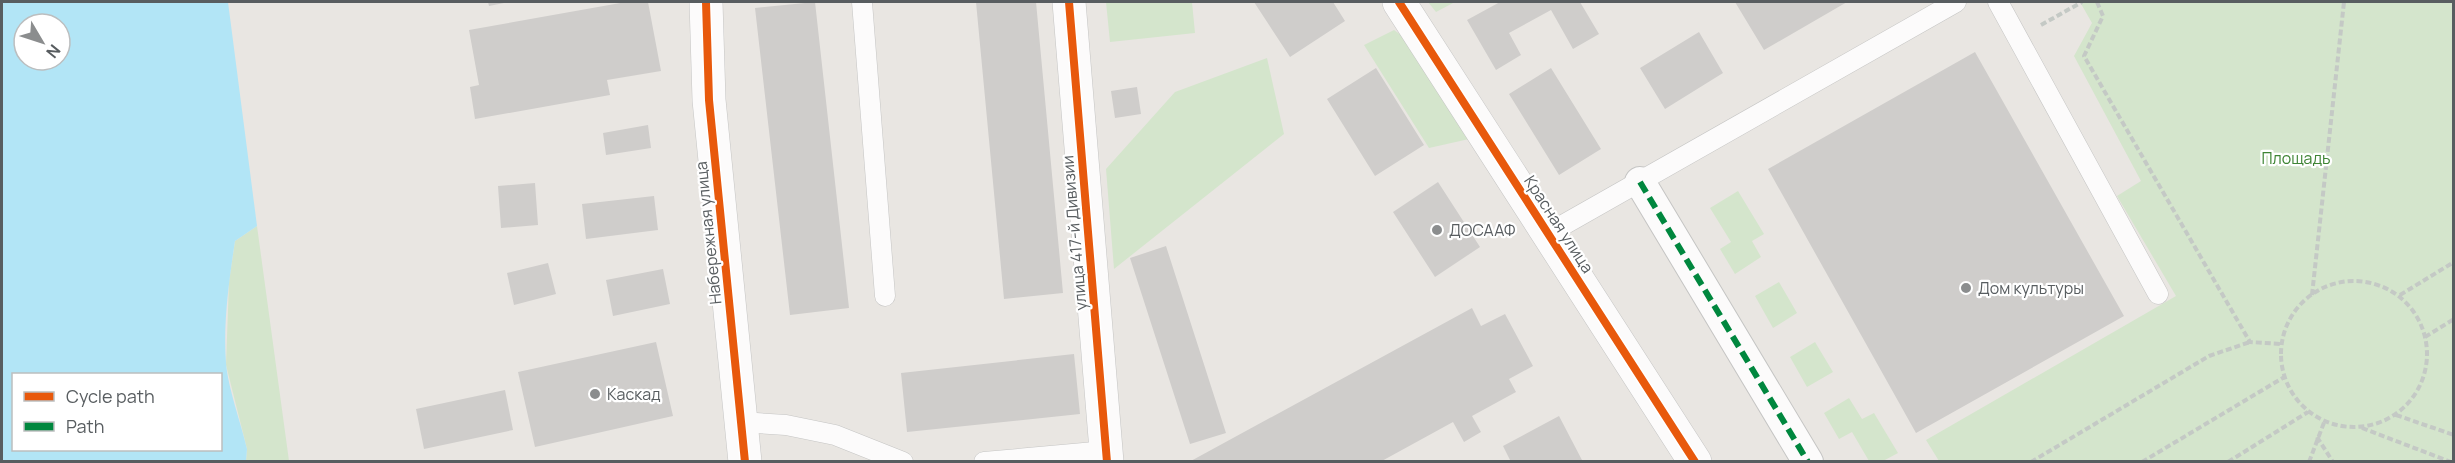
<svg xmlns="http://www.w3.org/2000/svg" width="2455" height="463" viewBox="0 0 2455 463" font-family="Manrope,sans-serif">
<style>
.green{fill:#d4e5cc}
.water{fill:#b2e5f6;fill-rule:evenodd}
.building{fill:#cfcdcb}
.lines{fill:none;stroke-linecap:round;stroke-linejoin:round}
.service-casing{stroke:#c5c5c4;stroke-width:21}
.pedestrian-casing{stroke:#c5c5c4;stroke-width:32}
.minor-casing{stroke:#c5c5c4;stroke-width:34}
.tertiary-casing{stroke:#c5c5c4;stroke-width:34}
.path{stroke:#c4c9c5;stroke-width:4;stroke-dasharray:6 3;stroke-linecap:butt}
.service{stroke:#fcfbfb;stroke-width:20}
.pedestrian{stroke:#fcfbfb;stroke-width:30}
.minor{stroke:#fcfbfb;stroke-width:33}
.tertiary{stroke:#fcfbfb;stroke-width:33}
.quiet{stroke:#00873e;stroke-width:6;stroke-dasharray:12 6;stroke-linecap:butt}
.cycleway-casing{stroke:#fff;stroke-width:11}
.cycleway{stroke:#e8590c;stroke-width:8}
.poi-dot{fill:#8b8d8e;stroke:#fff;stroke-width:2}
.labels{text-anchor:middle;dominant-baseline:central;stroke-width:4.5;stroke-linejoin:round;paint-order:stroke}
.park-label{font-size:16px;fill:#3e8434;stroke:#fff}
.street-label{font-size:16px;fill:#585d60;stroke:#fff}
.poi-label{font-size:16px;fill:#585d60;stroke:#fff;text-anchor:start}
</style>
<rect width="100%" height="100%" fill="#e9e6e2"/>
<path class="green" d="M1106,2H1192L1195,33L1110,42Z
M1428,2H1455L1436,12Z
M2080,2H2453V461H1939L1926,440L2176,296L2117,196L2141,181L2074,56L2092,23Z
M1394,30L1420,49L1478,137L1429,148L1364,45Z
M1267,58L1284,134L1114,269L1106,169L1175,92Z
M1738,191L1764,234L1752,241L1761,257L1735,274L1720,249L1731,242L1710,208Z
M257,226L289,461H246L247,449L226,365L229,282L235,241Z
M1779,282L1797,313L1773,328L1755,296Z
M1815,342L1833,372L1807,387L1790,357Z
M1849,398L1862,419L1874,413L1898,453L1883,461H1869L1852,432L1839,439L1824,413Z"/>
<path class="water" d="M2,2H228L257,226L235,241C229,281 223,323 226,363C228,388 241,423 247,449L246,461H2ZM24,24H60V60H24ZM14,374H220V450H14Z"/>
<path class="building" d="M488,2H504V3L489,6Z
M626,2H648L661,71L607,80L610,95L475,119L470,87L479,85L469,30Z
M815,2L849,308L790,315L755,8Z
M976,2H1036L1063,293L1004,299Z
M1254,2H1333L1345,21L1290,57Z
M1500,2H1580L1599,34L1573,49L1551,10L1509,33L1521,55L1496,70L1467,20Z
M1735,2H1847L1764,50Z
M1699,32L1723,73L1665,109L1640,68Z
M1975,52L2124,316L1916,433L1768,169Z
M1376,68L1424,145L1375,176L1327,99Z
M1551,68L1601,149L1559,175L1509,94Z
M1137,87L1141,114L1115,118L1111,91Z
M648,125L651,148L606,155L603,133Z
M1438,182L1480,247L1435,277L1393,212Z
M535,183L538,225L501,228L498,186Z
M654,196L658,230L586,239L582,204Z
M1166,246L1226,433L1190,444L1130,258Z
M548,263L556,294L514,305L507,273Z
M663,269L670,304L613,316L606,280Z
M1472,308L1481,326L1505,314L1533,366L1509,379L1516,392L1472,416L1481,432L1464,442L1453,422L1380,462H1189Z
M656,342L673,416L535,447L518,372Z
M1074,354L1080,414L907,432L901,373Z
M505,390L513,430L424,449L416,409Z
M1559,416L1583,462H1511L1503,446Z"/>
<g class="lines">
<g class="service-casing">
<path id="service" d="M862,2L885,296
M1998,2L2158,294
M1549,233L1956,2
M741,422L786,425L835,435L903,462
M984,462L1106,451"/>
</g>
<g class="pedestrian-casing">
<path id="pedestrian" d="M1640,182L1808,462"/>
</g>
<g class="minor-casing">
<path id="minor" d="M1069,2L1107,462
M1399,2L1695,462"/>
</g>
<g class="tertiary-casing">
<path id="tertiary" d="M706,2L709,100L745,462"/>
</g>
<path class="path" d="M2097,2L2103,16L2084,56L2250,342L2281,344
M2041,25L2082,2
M2281 354a73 73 0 1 1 146 0a73 73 0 1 1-146 0Z
M2312,295L2344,2
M2400,295L2454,262
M2425,337L2454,319
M2396,415L2454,435
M2362,428L2451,462
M2317,437L2333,462
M2031,462L2209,356L2250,342
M2142,462L2286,376
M2228,462L2308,412
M2309,462L2325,420"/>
<use href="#service" class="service"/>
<use href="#pedestrian" class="pedestrian"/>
<use href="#minor" class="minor"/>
<use href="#tertiary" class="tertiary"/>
<path class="quiet" d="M1640,182L1808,462"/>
<g class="cycleway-casing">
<path id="cycleway" d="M706,2L709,100L745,462
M1069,2L1107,462
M1399,2L1695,462"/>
</g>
<use href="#cycleway" class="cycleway"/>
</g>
<g class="poi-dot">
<circle cx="1437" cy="230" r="6"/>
<circle cx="1966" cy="288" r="6"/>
<circle cx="595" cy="394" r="6"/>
</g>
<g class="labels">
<g class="park-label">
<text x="2296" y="158">Площадь</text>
</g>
<g class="street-label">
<text transform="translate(1559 224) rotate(57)">Красная улица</text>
<text transform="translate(708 233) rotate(-96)">Набережная улица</text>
<text transform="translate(1074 233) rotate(-95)">улица 417-й Дивизии</text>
</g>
<g class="poi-label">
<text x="1449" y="230">ДОСААФ</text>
<text x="1978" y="288">Дом культуры</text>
<text x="607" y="394">Каскад</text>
</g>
</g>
<rect width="2455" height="463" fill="none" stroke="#585d60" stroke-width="6"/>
<rect x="12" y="373" width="210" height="78" fill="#ffffff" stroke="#bcbebf" stroke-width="1.5"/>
<rect x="24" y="392" width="30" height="9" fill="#e8590c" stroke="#bcbebf" stroke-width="1.5"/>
<text x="66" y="403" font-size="18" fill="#585d60">Cycle path</text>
<rect x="24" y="422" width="30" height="9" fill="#00873e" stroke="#bcbebf" stroke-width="1.5"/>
<text x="66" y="433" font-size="18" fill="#585d60">Path</text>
<g transform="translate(42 42) rotate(129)"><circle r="28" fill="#ffffff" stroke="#bcbebf" stroke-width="1.5"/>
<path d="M0-4.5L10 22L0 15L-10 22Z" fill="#8b8d8e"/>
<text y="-9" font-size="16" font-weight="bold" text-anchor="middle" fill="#585d60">N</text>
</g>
</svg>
